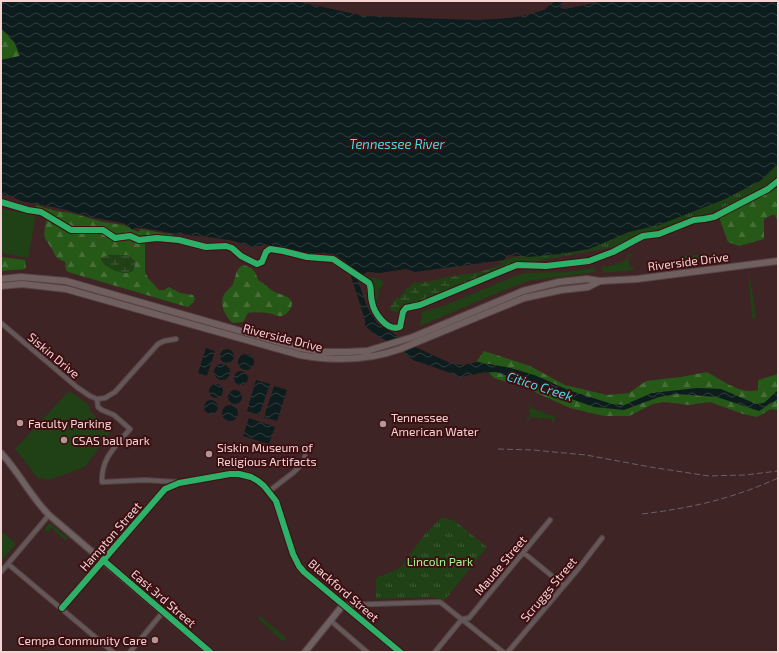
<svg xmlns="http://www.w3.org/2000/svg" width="779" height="653" viewBox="0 0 779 653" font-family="'Exo 2',sans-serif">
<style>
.grass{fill:#204016}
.forest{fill:url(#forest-firs);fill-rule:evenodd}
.wetland{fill:url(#wetland-marsh)}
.park{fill:url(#park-tufts)}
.water{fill:url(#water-waves)}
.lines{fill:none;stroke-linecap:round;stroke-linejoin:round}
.street-casing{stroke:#594243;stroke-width:6}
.secondary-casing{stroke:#594243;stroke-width:8}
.primary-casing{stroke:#594243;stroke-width:8}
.street{stroke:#635757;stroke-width:4}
.secondary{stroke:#6e6161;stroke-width:5.5}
.primary{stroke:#6f605f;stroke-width:6}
.rail{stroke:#6f6061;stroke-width:1;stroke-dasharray:6 3;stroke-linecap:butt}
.cycleway-casing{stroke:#3d0f12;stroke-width:8}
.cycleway{stroke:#2db169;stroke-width:6}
.poi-dot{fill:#b49696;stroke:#3d0f12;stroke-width:1.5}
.labels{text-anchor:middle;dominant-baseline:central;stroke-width:4;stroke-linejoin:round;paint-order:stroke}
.street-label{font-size:12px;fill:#f4d4d3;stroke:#3d0f12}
.poi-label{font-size:12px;fill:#f4d4d3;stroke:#3d0f12;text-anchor:start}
.park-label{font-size:12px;fill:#a0f491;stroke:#3d0f12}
.water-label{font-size:13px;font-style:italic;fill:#45dce5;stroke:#3d0f12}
</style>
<defs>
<pattern id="forest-firs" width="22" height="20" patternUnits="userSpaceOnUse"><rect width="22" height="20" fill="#265817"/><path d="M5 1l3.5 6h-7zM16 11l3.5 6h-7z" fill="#466f38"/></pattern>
<pattern id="wetland-marsh" width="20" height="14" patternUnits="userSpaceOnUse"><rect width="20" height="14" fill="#204016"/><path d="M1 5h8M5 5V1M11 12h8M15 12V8" fill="none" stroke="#415b37"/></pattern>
<pattern id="park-tufts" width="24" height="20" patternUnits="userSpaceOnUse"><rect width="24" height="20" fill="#204016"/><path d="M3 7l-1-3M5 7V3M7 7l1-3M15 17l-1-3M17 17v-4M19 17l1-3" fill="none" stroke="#415b37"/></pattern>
<pattern id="water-waves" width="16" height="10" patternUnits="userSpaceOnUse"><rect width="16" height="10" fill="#0d1c1d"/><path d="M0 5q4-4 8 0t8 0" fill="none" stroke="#313c3d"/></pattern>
</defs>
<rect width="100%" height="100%" fill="#3e2425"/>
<path class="grass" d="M1,209L36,215L28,258L1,253Z
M630,253L632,255L628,257L630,267H633V270L603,273L602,267L603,265L605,267L617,264L627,259V255Z
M705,254L708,258L707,263L681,265V259L684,256Z
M594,268L596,272L528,281L502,291L420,326L422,312L446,305L517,275L525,273L568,272Z
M749,271L756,316L754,319L752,317L749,283Z
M369,277L380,279L384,283L379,290V293L375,306L373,303L372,287L369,281V279H367Z
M71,392L89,405L90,411L111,431L85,467L49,480L37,477L15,449L67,393Z
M527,404L531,405V408L541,412L543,409V413L553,416L555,414L554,422H552V419L542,418L540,421V418L531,417L530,420H527L526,418H529L530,406Z
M48,524H51L68,538L66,541L51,528L48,532L44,530Z
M1,531L16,544L1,561Z
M260,616L284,636L286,638L285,641L281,640L259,619L258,618Z"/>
<path class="forest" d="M1,28L15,43L20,56L1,60Z
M777,187L778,228L777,220L775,215H772L764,219V239L739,246L728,242L720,220V217C738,204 760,199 777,187Z
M36,205L56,211L71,213L103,222L124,225L138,232L141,229L173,235L174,237L148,236V235H143V236C137,238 130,234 122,235L121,234L117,235L116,236L101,228L70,227V225L44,211L35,208Z
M47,218L69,230L103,232L115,240L130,238L137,241L145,240V272L148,278L159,290H164L169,287L180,293L193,295L195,299L193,303L188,307L184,306L68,272L66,270L65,262C52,256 57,256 50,246C49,244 47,242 46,240C42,234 46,224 47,218ZM110,255H118L134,260C138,282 113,270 104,264L103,257Z
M1,257L25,260L26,269L1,271Z
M243,265C253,268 255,270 258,280C264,283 268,288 273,291C281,296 299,296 289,311C287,313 285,315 282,316C277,317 272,313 267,313C260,312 254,312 248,313L243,322L233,323C225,317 218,302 225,293C227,290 232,287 233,284C237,275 234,271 243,265Z
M484,351L530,366L565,385L607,395L629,393L646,381L681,377L707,372C722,380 740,395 758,390V380L778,374V410L771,409L757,417L743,414L710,402L689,405L664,402L653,404L629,416H604L570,408L526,388L494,378L477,361Z"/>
<path class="wetland" d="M118,255H127L132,258L135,263L133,271C124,276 106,269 101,260V258L106,256Z
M503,264L504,267L445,292L407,306L401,310V313L391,311L390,307L396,298H399L406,289L414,283L432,281L446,277L480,272Z"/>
<path class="park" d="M778,163L777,187L630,244L504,267L499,261L641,228Z
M442,517L455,521L487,547L445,600L431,597L376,599V578L400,568L425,534Z"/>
<path class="water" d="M1,1H295L364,16L476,20L509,18L523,16L544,10L555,1H563L560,8L565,9L604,1H778V164L760,181L725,199L659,225L629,232L589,249L560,254L528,257L508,255L504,260L415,272L406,269L380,273L367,272L362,275L358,281L367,307L377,323L411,345L450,363L462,365L478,362L511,368L537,376L568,390L612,404L624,405L652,393L697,388L721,389L756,404L764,403L778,390V399L759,411L717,397L677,394L659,397L624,410L594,407L496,372L479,373L473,375L472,374L462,377L413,360L393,344L376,335L365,326V320L348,267L347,263L334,254L321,253H302L264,244C253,250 240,242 229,240C207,236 186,235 165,232C155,230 147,228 137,228C135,228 134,228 132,230L130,227L123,223L90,217L63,209L21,201L11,196L1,194V60L20,56L15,43L1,28Z
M206,348L215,351L207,376L198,373Z
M220 356a7 7 0 1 1 14 0a7 7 0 1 1-14 0Z
M238 362a8 8 0 1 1 16 0a8 8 0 1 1-16 0Z
M214 372a8 8 0 1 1 16 0a8 8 0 1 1-16 0Z
M234 378a7 7 0 1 1 14 0a7 7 0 1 1-14 0Z
M256,380L270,384L259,415L247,411Z
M209 391a7 7 0 1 1 14 0a7 7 0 1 1-14 0Z
M274,386L287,390L277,421L264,417Z
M228 397a7 7 0 1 1 14 0a7 7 0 1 1-14 0Z
M204 407a7 7 0 1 1 14 0a7 7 0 1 1-14 0Z
M222 413a8 8 0 1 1 16 0a8 8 0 1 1-16 0Z
M249,418L275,427L269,444L243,436Z"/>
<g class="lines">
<g class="street-casing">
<path id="street" d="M1,323L78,388L90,396L97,399
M176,339L164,341L158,344L115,392L105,398L97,399L98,407L102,410L114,415L130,429C116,446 101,458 102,482L145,480L177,482
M268,492L294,472L304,462L305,456
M524,553L563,585
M8,564L113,652
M1,572L49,515
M343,605L440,602L503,652
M62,608L165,489L179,483L230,474H239L251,477L258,481L264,486L276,501L293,554L299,566L304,572L400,652
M331,621L367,652
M130,652L163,612
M435,652L462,619L469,618L550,520
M508,652L579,568L602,538"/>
</g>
<g class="secondary-casing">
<path id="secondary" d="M1,453C19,472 30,496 49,515L210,652
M305,652L343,605"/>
</g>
<g class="primary-casing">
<path id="primary" d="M1,279L21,277L66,281L300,348L322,352H346L367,351L413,337L523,291L559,282L587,279L600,281L637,279L778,261
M1,286L22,284L66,289L300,355C334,361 367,361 400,349L524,298L561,290L588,287L600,281"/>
</g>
<use href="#street" class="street"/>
<use href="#secondary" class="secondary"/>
<use href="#primary" class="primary"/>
<path class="rail" d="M498,449L533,450L586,455L650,467L709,476L745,475L778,471
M642,514C691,508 732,499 778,478"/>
<g class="cycleway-casing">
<path id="cycleway" d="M1,202L28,210L41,212L71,230H103L115,238L130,236L139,240L157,238L179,240L206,247L226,246L232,248L241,256L257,264L262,262L266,252L270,249L283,251L307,257L333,259L369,283C372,289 370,295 372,302C374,313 387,332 400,327L403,312L406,308L420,305L512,267L517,265L546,266L589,261L613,252L643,236L659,234L694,220L704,219L714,217L768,189L778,181
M103,560L210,652
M62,608L165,489L179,483L230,474H239L251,477L258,481L264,486L276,501L293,554L299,566L304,572L400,652"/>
</g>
<use href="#cycleway" class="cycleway"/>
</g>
<g class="poi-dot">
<circle cx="20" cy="423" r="4"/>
<circle cx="383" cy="424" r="4"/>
<circle cx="64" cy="440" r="4"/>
<circle cx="209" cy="454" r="4"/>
<circle cx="155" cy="640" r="4"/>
</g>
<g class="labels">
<g class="street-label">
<text transform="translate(688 261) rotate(-7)">Riverside Drive</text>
<text transform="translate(283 337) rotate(14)">Riverside Drive</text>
<text transform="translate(54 355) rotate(40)">Siskin Drive</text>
<text transform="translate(110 536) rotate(-49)">Hampton Street</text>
<text transform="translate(500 565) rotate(-50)">Maude Street</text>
<text transform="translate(548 589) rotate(-50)">Scruggs Street</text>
<text transform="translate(344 590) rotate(41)">Blackford Street</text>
<text transform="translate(164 598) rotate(41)">East 3rd Street</text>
</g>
<g class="poi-label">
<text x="391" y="417">Tennessee<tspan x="391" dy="14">American Water</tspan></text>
<text x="28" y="423">Faculty Parking</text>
<text x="72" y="440">CSAS ball park</text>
<text x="217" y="447">Siskin Museum of<tspan x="217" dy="14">Religious Artifacts</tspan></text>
<text x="147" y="640" text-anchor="end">Cempa Community Care</text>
</g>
<g class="park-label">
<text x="440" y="561">Lincoln Park</text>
</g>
<g class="water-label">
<text x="397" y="144">Tennessee River</text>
<text transform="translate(540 386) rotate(18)">Citico Creek</text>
</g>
</g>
<rect width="779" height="653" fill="none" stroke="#f4d4d3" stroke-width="4"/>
</svg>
